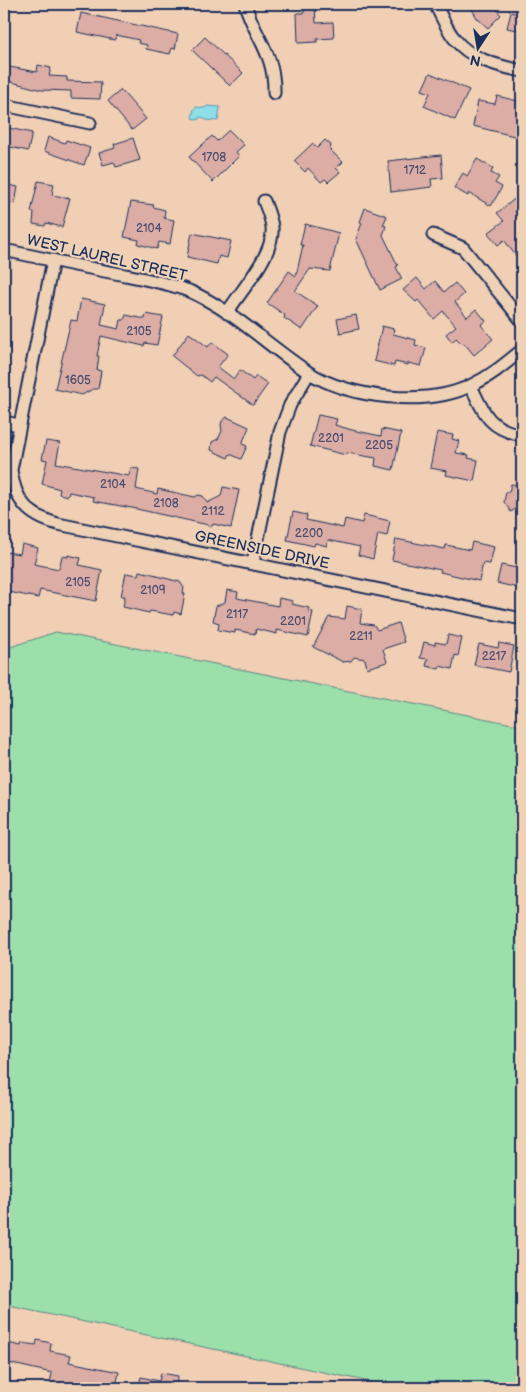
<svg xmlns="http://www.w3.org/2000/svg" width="526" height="1392" viewBox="0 0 526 1392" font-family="'Balsamiq Sans',sans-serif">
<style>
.green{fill:#9bdfab;stroke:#5b8784}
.water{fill:#8ddee7;stroke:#5f98b0}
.building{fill:#dcada5;stroke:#1b2f5e}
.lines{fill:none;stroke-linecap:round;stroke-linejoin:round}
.minor-casing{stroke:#1b2f5e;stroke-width:15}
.minor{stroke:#efd2b5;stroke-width:11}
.labels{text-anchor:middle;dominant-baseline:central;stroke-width:4.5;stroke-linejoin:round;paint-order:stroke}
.number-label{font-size:12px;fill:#4b4e70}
.street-label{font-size:15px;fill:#1b2f5e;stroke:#efd2b5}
</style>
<rect width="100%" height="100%" fill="#f1cfb4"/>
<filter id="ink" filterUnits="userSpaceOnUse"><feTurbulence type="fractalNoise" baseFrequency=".02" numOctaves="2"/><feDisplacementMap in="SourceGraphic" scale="10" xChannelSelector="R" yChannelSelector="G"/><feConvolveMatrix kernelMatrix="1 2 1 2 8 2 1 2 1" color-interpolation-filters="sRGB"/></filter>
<g filter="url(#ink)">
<path class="green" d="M56,632L522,726V1388H399L4,1305V649Z"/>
<path class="water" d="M207,106L220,107L218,121L206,120L204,118L200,117L198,120L192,118L194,109L196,107L205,108Z"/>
<path class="building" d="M469,4H492L501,15L488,28L477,18Z
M315,6L316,23L333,22L334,38L317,39V42L298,43L297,13H304V7Z
M511,12L522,15V31L507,28Z
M81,13L178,34L175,49L172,48L170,54L146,49L147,45L138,43L139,40L116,35L115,40L77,32Z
M205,37L243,73L230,86L192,50Z
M38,65L51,68L49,76L67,77V81L101,82L100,99L71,98V91L42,90L4,80V66L37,72Z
M430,73L469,90L455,120L424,106L430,93L422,90Z
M121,90L146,119L132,130L108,101Z
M497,96L522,102V118L518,137L473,126L478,101L495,104Z
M4,127L32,133L28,151L6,146L7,143H4Z
M229,130L244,145L236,152L239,156L213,182L189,157L212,136L217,141Z
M48,137L65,143L66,140L90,148L84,165L44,151Z
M133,138L140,160L116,167L114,162L103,165L99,153L115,148L114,144Z
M325,140L331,145L330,150L343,162L336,168L340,172L328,182L325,179L321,182L308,168L305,172L294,161L313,143L317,148Z
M441,155L443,178L431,179L432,187L391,192L388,161Z
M477,159L493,168L491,173L499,177L495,183L502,187L491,206L469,193L468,196L454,188L463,173L467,176Z
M38,181L54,184L52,195L70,198L62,227L46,223L45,226L33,224L34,212H31Z
M4,184L18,187L15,204L4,202Z
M522,193V264L504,240L498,245L488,233L504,221L497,213Z
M131,202L154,205L153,207L165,210L164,218L174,220L170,244L159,242L157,249L138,244L139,240L124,237Z
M365,208L387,216L383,225L386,226L383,235L398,266L396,267L402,279L380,290L356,239L362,223L360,222Z
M305,224L339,233L330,271L310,269L295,291L318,306L302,330L284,318L285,315L267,303L289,271L296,276L303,245H300Z
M192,233L231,241L227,258L219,256L217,264L187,257Z
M417,278L426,289L435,281L444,292L455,283L464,294L455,302L467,317L476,309L486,321L481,325L493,339L474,355L464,343L462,344L456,338L452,342L446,334L456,326L443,311L434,319L418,300L416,302L403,290Z
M81,299L105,304L101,325L119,329L121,320H124L126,315L145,319L146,314L163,317L157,345L145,343L144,346L101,336L97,356H99L97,370L101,371L98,389H93L82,395L55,389L71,320L77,321Z
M356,315L359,329L340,333L337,319Z
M382,326L394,329L393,334L416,340L415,345L426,348L421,366L408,363V365L395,362L394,366L374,361Z
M189,333L208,347L212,342L228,354L218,367L234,379L240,370L253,380L256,376L268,384L253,405L214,377L210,382L201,375L197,376L172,356Z
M318,415L337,419L335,425L352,430L381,436L382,429L401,433L393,470L375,466L376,458L347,453L346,455L310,446Z
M227,417L249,427L242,444L247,446L241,459L230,454L228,458L211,450L212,442L218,439L222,431L221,425L222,421Z
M437,432L453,435L452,439L459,441L456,453L469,455L468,458L478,460L474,481L446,475L447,471L430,468Z
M46,441L60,443L56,463L129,476L131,468L139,469L136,489L157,494L158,489L195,497L198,495L203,496L207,503L221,496L223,487L239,490L231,528L213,524L212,526L204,524L132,508L93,501L94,497L69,492L68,496L59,494L60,489L42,484L47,460L42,459Z
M511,484L520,485L519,489L522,490V510L515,509L511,512L504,502L506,492H509Z
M293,512L307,515L306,520L343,528L345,519L362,523L364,515L390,521L387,536L378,534L373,559L358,555L360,547L328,540L327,546L315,543L314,546L287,540Z
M396,539L445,549L446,545L470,550L472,542L494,547L490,564L483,563L479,581L440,572L441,570L392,560Z
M22,544L38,548L34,564L59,569L62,556L68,557V555L81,558L79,565L102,570L96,601L40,590L38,598L4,591V564L6,552L20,554Z
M501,565L522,569V589L497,583Z
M139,571L157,575V576L180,582L184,588L183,593L185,594L181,614L174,612L173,615L150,611L149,613L123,607L125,596H121L126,573L138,575Z
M227,590L238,592L237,598L278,606L279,598L293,601L292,604L309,608L308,611L313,612L308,637L277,630V634L256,629L255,634L235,630V633L218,630L219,623L213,621L216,606L225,602Z
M347,606L362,609L360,623L374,625L377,630L398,623L404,642L383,649L387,662L367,668L365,659L354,657L351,661L343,662L313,647L329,617L345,619Z
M448,635L462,638L458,656L455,655L452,669L440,666L439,669L426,666L428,659L420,658L424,642L435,645V642L446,644Z
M499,643L514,646L509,672L474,665L479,644L498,648Z
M37,1340L51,1343L50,1351L71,1355L69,1362L119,1372L116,1387L92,1382L90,1388L64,1384V1386L50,1383L52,1373L4,1362V1342L21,1346L22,1343L36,1345Z
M161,1373L178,1376L175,1388H138L141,1377L159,1381Z"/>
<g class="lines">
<g class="minor-casing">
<path id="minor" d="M245,4C255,38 275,53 274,93
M435,4C441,15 446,28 454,38C469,59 498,66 522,71
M4,105L90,123
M433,235L463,248L522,321
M4,250C41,258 78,266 115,273C140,278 165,282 189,291C233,310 268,346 308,372C349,399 428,407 472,385C491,376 506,363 522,350
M53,260L11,470C15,501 28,516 58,524L522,619
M227,313C241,290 275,254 272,227C271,218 267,209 264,201
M471,386C483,411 488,428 518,434
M4,422L19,425
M253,563L280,432L290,405L309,373"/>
</g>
<use href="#minor" class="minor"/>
</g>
</g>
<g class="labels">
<g class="number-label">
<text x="214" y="157">1708</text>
<text x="415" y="170">1712</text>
<text x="149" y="228">2104</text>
<text x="139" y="331">2105</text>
<text x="78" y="380">1605</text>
<text x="331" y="438">2201</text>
<text x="379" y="445">2205</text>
<text x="113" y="484">2104</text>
<text x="166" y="503">2108</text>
<text x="213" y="511">2112</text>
<text x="309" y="533">2200</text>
<text x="78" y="582">2105</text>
<text x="153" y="590">2109</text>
<text x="237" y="614">2117</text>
<text x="293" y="621">2201</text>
<text x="361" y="636">2211</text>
<text x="494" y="656">2217</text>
</g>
<g class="street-label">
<text transform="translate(107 258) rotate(13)">WEST LAUREL STREET</text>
<text transform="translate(262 550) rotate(12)">GREENSIDE DRIVE</text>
</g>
</g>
<rect width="526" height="1392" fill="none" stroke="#efd2b5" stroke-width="20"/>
<rect x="10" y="10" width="506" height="1372" fill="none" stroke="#1b2f5e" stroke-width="2" filter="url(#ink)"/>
<g transform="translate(478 48) rotate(192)" stroke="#efd2b5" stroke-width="4" paint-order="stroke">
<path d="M0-4L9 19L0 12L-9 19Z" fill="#1b2f5e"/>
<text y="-8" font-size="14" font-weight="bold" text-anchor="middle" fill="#1b2f5e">N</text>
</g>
</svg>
